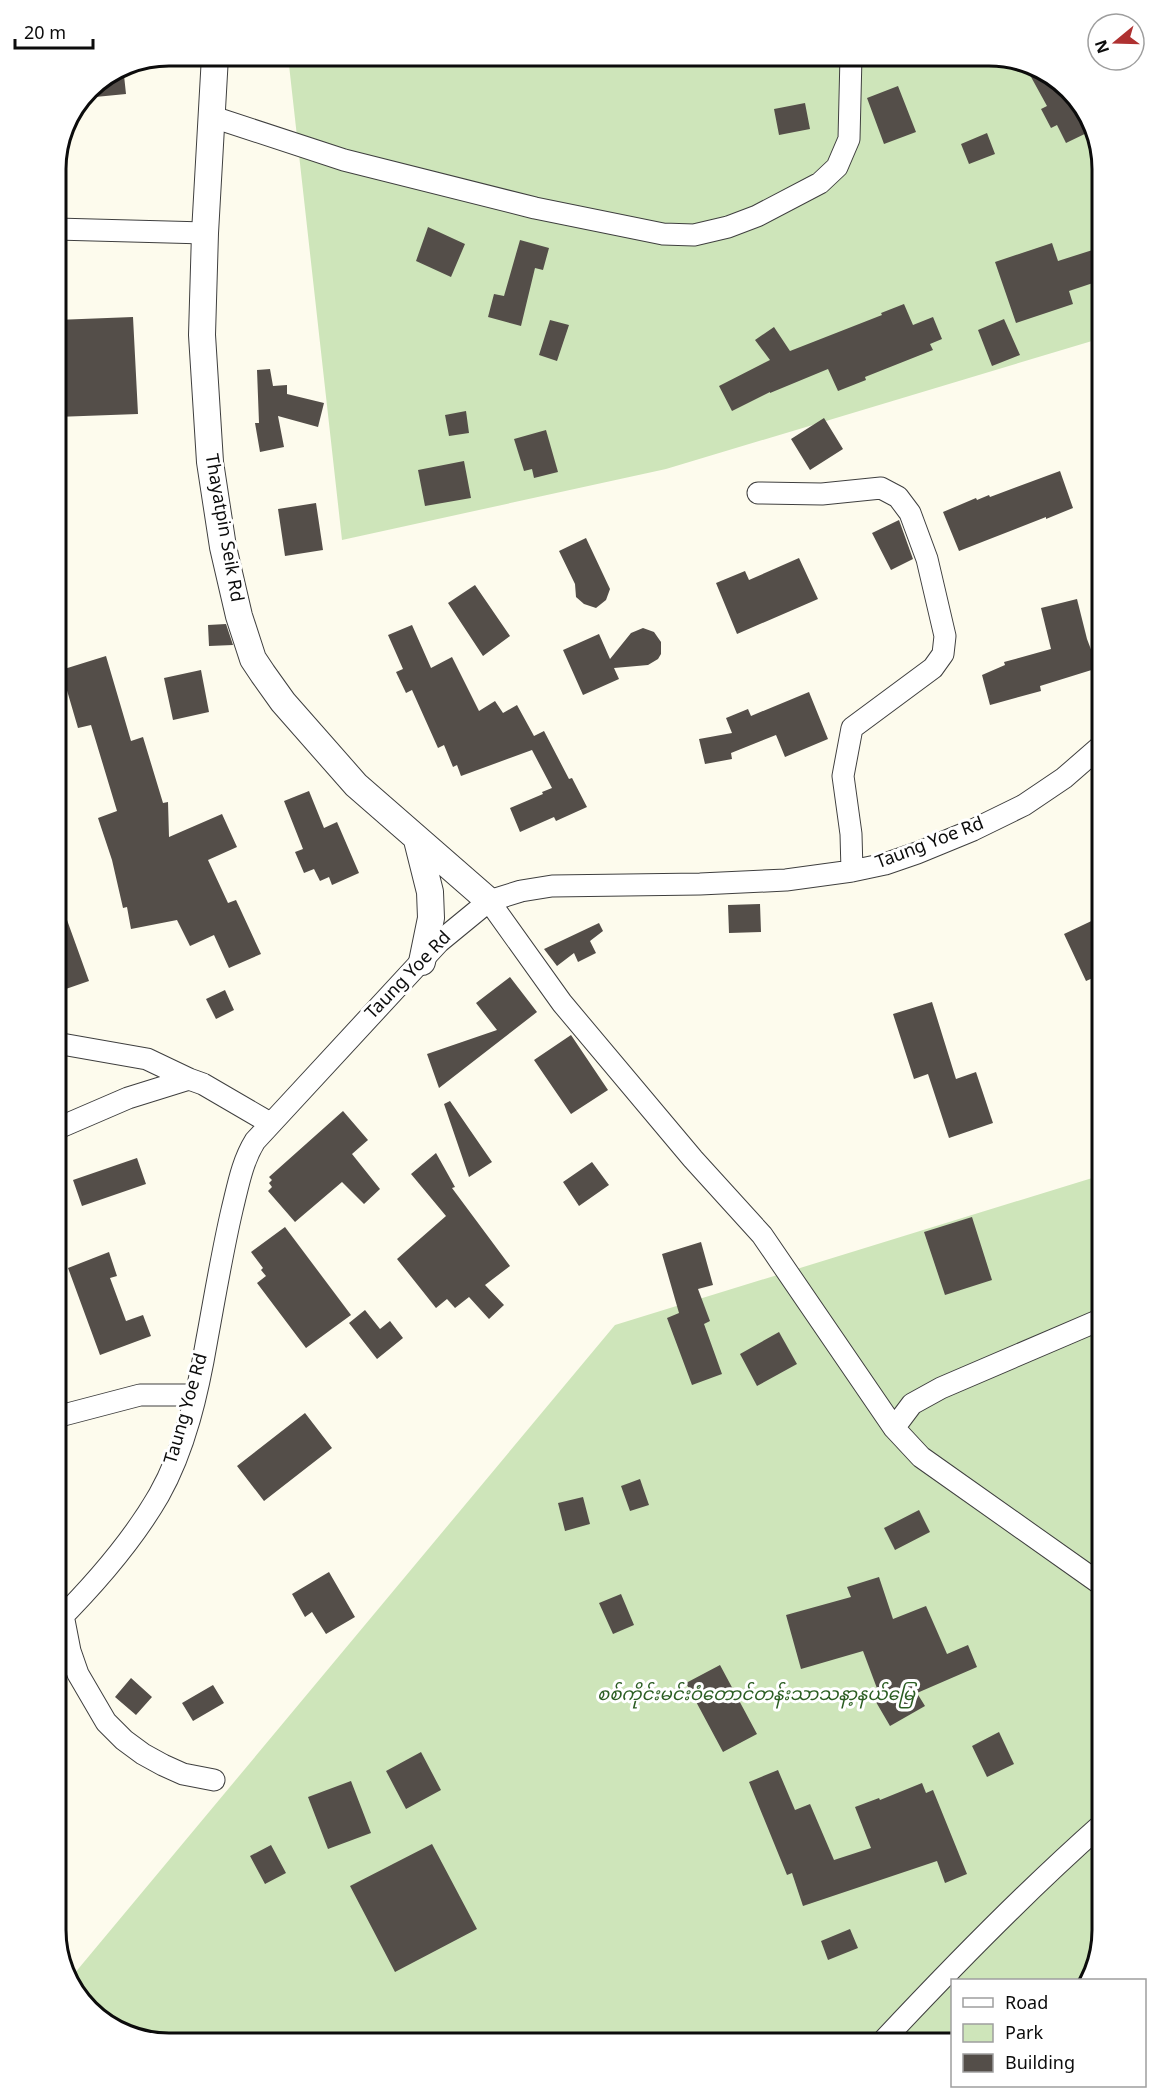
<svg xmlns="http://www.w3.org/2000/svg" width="1158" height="2099" viewBox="0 0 1158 2099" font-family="Georgia,'Noto Sans Myanmar',serif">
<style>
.green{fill:#cee5ba}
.building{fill:#544e49}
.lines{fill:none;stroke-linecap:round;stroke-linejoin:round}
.minor-casing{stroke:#3f3f3f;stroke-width:23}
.tertiary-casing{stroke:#3f3f3f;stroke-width:28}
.minor{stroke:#fff;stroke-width:21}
.tertiary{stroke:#fff;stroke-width:26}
.labels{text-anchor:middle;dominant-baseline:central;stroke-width:6;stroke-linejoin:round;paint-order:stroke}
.street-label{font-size:18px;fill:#0c0c0c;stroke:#fff}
.park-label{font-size:18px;font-style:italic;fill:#2c5e23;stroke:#fff}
.rim{fill:none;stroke:#0c0c0c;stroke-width:3}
</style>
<rect width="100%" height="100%" fill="#fdfbed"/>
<path class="green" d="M288,56H997L1058,79L1094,125L1102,169V338L666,469L342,540Z
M1102,1175V1931L1087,1980H952V2043H162L105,2024L69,1980L615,1325Z"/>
<path class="building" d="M123,66L126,94L85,98L89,88Z
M1025,66L1058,79L1094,125L1095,129L1066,143L1057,125L1051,128L1041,109L1047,106Z
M898,86L916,132L884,144L867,98Z
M805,103L810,129L779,135L774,109Z
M987,133L995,154L969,164L961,144Z
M428,227L465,244L451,277L416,261Z
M520,240L549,248L543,270L535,268L521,326L488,317L494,294L504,296Z
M1052,243L1058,261L1102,247V280L1069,291L1073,304L1016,323L995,262Z
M904,304L913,325L933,317L942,339L930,344L933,350L865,377L866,380L838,391L828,369L770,393V392L732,411L719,386L770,360L755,340L774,327L790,351L882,315L881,313Z
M133,317L138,414L56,417V320Z
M1004,319L1020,355L992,366L978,330Z
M550,320L569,325L557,361L539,355Z
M270,369L273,386L287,385V394L324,403L318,427L278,416L284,447L260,452L255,423H259L257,370Z
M466,411L469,433L449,436L445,415Z
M824,418L843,449L810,470L791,439Z
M546,430L558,472L534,478L532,469L524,471L514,439Z
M464,461L471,498L425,506L418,470Z
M1060,471L1073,508L1046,519V517L959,551L943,512L976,498L977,500L989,495L990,497Z
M316,503L323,550L285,556L278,509Z
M899,520L913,559L891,570L872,533Z
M586,538L610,589L606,600L596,608L584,604L576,597L575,584L559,551Z
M799,558L818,599L737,634L716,583L745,571L749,580Z
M475,585L510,636L483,656L448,603Z
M1077,599L1087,639L1098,668L1040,686L1041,691L990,705L982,675L1005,665L1004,662L1051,649L1041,608Z
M226,624L233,645L209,646L208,625Z
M412,625L431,668L452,657L479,711L495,701L503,713L517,705L534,736L544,731L569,779L572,778L587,807L556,821L554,817L520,832L510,808L543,794L542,792L552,788L532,750L461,776L457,765L453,767L444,745L438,748L412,690L406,693L396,672L403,669L388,635Z
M643,628L654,632L661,642V654L658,659L648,665L614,668L619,679L583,695L563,650L599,634L610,659L631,633Z
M106,656L131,741L143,737L163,803L168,802L169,837L222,814L237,847L208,860L228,903L236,900L261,954L229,968L214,935L190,946L177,920L131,929L127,907L123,908L112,860L98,818L117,811L91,725L78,728L61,670Z
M201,670L209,712L173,720L164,678Z
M809,692L828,739L785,757L776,735L731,753L732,759L705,764L699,739L732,733L726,718L748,709L751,716Z
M309,791L324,828L337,822L359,873L332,885L329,877L320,881L314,869L304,873L295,852L303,849L284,801Z
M58,895L89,981L60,991L56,980V896Z
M760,904L761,932L729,933L728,905Z
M1102,916V974L1086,981L1064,934Z
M599,923L603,931L590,941L596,953L578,962L574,953L557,966L544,949Z
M510,977L537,1012L439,1088L427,1054L497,1030L476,1003Z
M225,990L234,1010L216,1019L206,999Z
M932,1002L956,1079L976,1072L993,1123L949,1138L928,1074L914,1079L893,1014Z
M571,1035L608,1090L571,1114L534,1060Z
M450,1101L492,1162L469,1177L444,1104Z
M343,1111L368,1140L352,1154L380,1189L364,1204L342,1182L295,1222L268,1191L272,1187L269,1183L272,1180L269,1177Z
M436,1153L455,1187L452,1188L510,1266L485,1285L504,1305L489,1319L469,1297L455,1308L447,1299L436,1308L397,1259L446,1216L411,1174Z
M137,1158L146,1184L82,1206L73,1180Z
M592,1162L609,1185L579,1206L563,1182Z
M972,1217L992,1280L945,1295L924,1232Z
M285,1227L351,1315L306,1348L257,1283L266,1276L261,1270L263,1268L251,1252Z
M701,1242L713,1285L698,1289L710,1321L704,1324L722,1374L692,1385L667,1318L679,1313L662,1254Z
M109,1252L117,1276L110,1278L126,1321L143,1315L151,1336L100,1355L68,1268Z
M365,1310L380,1329L390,1321L403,1338L377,1359L349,1323Z
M779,1332L797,1364L757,1386L740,1354Z
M305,1413L332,1448L264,1501L237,1466Z
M640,1479L649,1505L630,1511L621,1486Z
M583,1497L590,1524L565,1531L558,1503Z
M919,1510L930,1532L895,1550L884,1528Z
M329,1572L355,1617L326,1634L312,1612L305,1617L292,1594Z
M879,1577L893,1619L926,1606L947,1654L968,1645L977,1667L917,1693L925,1706L890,1726L876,1702L881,1699L863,1651L801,1669L786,1615L851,1597L847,1587Z
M621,1594L634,1625L613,1634L599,1603Z
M720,1665L757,1734L723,1752L686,1683Z
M131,1678L152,1697L136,1715L115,1697Z
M213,1685L224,1703L193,1721L182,1703Z
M999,1732L1014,1764L987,1777L972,1746Z
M421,1752L441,1790L406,1809L386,1771Z
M778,1770L795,1810L810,1804L834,1860L871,1848L855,1807L879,1798L880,1800L922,1783L926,1793L933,1790L967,1874L945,1883L937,1861L803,1906L792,1873L787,1875L749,1782Z
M351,1781L371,1833L328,1849L308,1797Z
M432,1844L477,1929L395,1972L350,1886Z
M271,1845L286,1873L265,1884L250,1856Z
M850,1929L858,1948L828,1960L821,1941Z"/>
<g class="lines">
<g class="minor-casing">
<path id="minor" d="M213,117L344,160L535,208L663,234L694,235L728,227L757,216L820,183L837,167L849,139L851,56
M56,229L205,233
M758,493L822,494L881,488L898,497L910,513L927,559L945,636L943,654L933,668L852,728L843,776L851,834L852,871
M489,901L562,1003L693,1159L762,1235L894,1428L921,1457L1102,1585
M56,1043L147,1059L189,1079
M56,1129L128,1098L189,1079L203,1084L270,1123
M56,1417L140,1395H195
M894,1428L912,1404L941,1388L1102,1319
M63,1615L70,1651L78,1674L106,1722L124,1740L143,1754L163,1765L183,1774L214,1780
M56,1623C92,1587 133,1540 159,1495C185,1449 198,1392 207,1339C215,1296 222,1253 232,1210C238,1186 242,1162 255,1141L439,942L489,901L521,891L552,886L700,884L786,880L852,871L885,864L917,853L973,830L1024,805L1064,778L1102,745
M881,2043C952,1967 1024,1893 1102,1824"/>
</g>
<g class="tertiary-casing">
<path id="tertiary" d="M215,56L205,233L202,335L210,462L223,547L239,616L253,659L263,674L283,702L356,785L489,901
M417,840L430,892L431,918L422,962"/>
</g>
<use href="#minor" class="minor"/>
<use href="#tertiary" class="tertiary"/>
</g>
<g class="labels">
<g class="street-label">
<text transform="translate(223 528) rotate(80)">Thayatpin Seik Rd</text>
<text transform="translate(930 844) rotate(-21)">Taung Yoe Rd</text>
<text transform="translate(409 976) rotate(-46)">Taung Yoe Rd</text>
<text transform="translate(187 1409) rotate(-74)">Taung Yoe Rd</text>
</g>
<g class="park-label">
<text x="756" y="1695">စစ်ကိုင်းမင်းဝံတောင်တန်းသာသနာ့နယ်မြေ</text>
</g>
</g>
<path d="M0 0H1158V2099H0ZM169 66H989A103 103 0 0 1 1092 169V1930A103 103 0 0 1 989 2033H169A103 103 0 0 1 66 1930V169A103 103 0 0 1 169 66Z" fill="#fff" fill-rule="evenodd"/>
<path class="rim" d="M169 66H989A103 103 0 0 1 1092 169V1930A103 103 0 0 1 989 2033H169A103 103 0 0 1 66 1930V169A103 103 0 0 1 169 66Z"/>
<rect x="951" y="1979" width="195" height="108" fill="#ffffff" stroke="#9e9e9e" stroke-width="1.5"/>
<rect x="963" y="1998" width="30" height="9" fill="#ffffff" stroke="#9e9e9e" stroke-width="1.5"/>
<text x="1005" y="2009" font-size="18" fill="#0c0c0c">Road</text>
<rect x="963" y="2024" width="30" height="18" fill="#cee5ba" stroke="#9e9e9e" stroke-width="1.5"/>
<text x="1005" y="2039" font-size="18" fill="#0c0c0c">Park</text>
<rect x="963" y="2054" width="30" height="18" fill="#544e49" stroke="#9e9e9e" stroke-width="1.5"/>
<text x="1005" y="2069" font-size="18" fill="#0c0c0c">Building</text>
<g transform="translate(1116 42) rotate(251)"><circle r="28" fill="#ffffff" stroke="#9e9e9e" stroke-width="1.5"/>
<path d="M0-4.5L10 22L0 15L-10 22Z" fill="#af3131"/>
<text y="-9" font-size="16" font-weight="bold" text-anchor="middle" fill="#0c0c0c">N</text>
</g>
<path d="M15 39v9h78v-9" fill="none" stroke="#0c0c0c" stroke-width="3"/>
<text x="24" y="39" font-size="18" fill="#0c0c0c" stroke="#ffffff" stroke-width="4.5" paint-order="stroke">20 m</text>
</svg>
